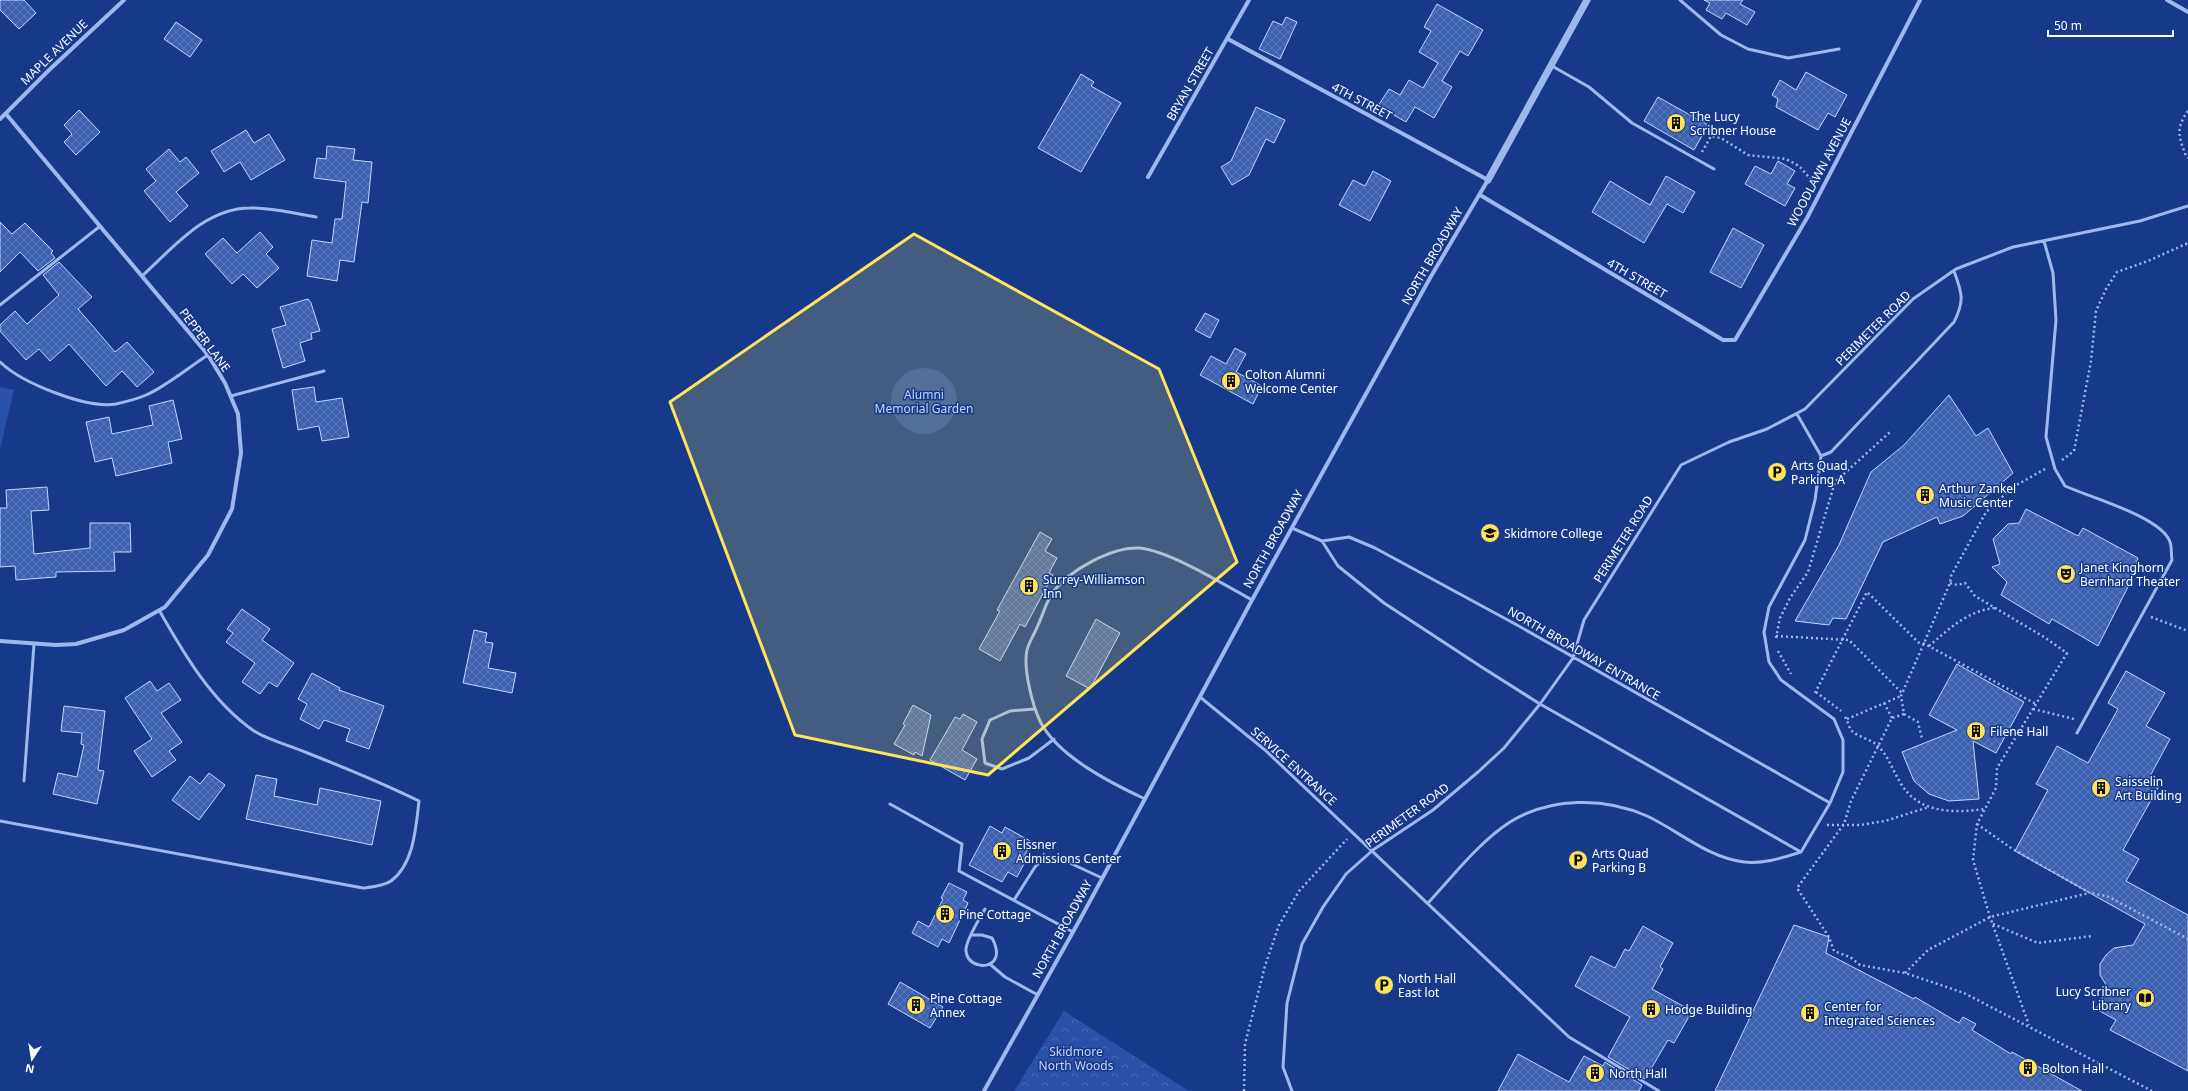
<svg xmlns="http://www.w3.org/2000/svg" width="2188" height="1091" viewBox="0 0 2188 1091" font-family="'Noto Sans',sans-serif">
<style>
.park{fill:url(#park-crowns)}
.garden{fill:#2951a7}
.building{fill:url(#building-cross-hatch);stroke:#c4d6fa}
.lines{fill:none;stroke-linecap:round;stroke-linejoin:round}
.path{stroke:#9eb8ee;stroke-width:2.5;stroke-dasharray:2 3;stroke-linecap:butt}
.service{stroke:#9eb8ee;stroke-width:3}
.minor{stroke:#9eb8ee;stroke-width:4}
.tertiary{stroke:#9eb8ee;stroke-width:7}
.marked{fill:#ffe45b;fill-opacity:0.2;stroke:#ffe45b;stroke-width:3;stroke-linejoin:round}
.labels{text-anchor:middle;dominant-baseline:central;stroke-width:3;stroke-linejoin:round;paint-order:stroke}
.street-label{font-size:12px;fill:#fff;stroke:#163a89}
.poi-label{font-size:12px;fill:#fff;stroke:#163a89;text-anchor:start}
.park-label{font-size:12px;fill:#c4d6fa;stroke:#163a89}
</style>
<defs>
<pattern id="park-crowns" width="20" height="18" patternUnits="userSpaceOnUse"><rect width="20" height="18" fill="#2951a7"/><path d="M2 6a3 3 0 1 1 6 0M12 15a3 3 0 1 1 6 0" fill="none" stroke="#496bb4"/></pattern>
<pattern id="building-cross-hatch" width="8" height="8" patternUnits="userSpaceOnUse"><rect width="8" height="8" fill="#3b61b0"/><path d="M0 0l8 8M0 8l8-8" fill="none" stroke="#5879bc"/></pattern>
</defs>
<rect width="100%" height="100%" fill="#163a89"/>
<path class="park" d="M1064,1011L1189,1091H1014Z"/>
<path class="garden" d="M891 401a33 33 0 1 1 66 0a33 33 0 1 1-66 0Z
M0,387L14,390L0,449Z"/>
<path class="building" d="M0,0H24L36,13L19,29L0,10Z
M1704,0H1743L1740,4L1755,12L1747,25L1726,13L1722,19L1706,10L1710,3Z
M1437,4L1483,30L1468,56L1460,51L1442,81L1452,87L1434,118L1415,107L1406,122L1378,106L1389,89L1400,95L1409,80L1423,88L1438,63L1419,52L1431,31L1424,27Z
M1286,17L1297,22L1280,59L1259,49L1273,21L1282,25Z
M176,22L202,40L190,57L164,39Z
M1806,72L1847,95L1835,117L1828,113L1818,130L1776,107L1778,99L1772,95L1780,80L1796,90Z
M1081,74L1094,82L1091,86L1121,103L1081,172L1038,148Z
M1658,97L1708,125L1694,150L1644,121Z
M1256,107L1285,120L1274,143L1266,139L1249,175L1232,185L1221,167L1231,161Z
M79,110L100,132L76,155L64,142L72,134L64,125Z
M246,130L254,143L269,134L285,160L251,180L240,162L224,172L211,151Z
M327,146L355,149L353,160L372,162L368,203L362,202L354,262L340,260L337,281L307,276L312,240L332,243L335,219H342L346,182L314,178L317,158L326,159Z
M169,149L180,162L186,157L199,173L176,192L188,206L170,222L144,191L156,181L146,169Z
M1778,161L1795,171L1787,184L1795,188L1785,206L1745,184L1755,166L1771,174Z
M1373,171L1391,181L1370,221L1339,205L1353,180L1365,186Z
M1666,176L1695,192L1683,213L1667,204L1644,243L1592,212L1610,181L1650,205Z
M0,222L12,234L25,223L53,251L51,253L55,258L38,271L20,252L0,272Z
M1733,228L1764,245L1741,288L1710,272Z
M260,232L273,247L266,254L279,268L257,288L243,274L232,284L205,254L223,238L237,253Z
M59,262L92,297L78,309L91,324L115,352L127,342L154,372L137,387L122,371L106,386L69,344L50,361L39,349L26,360L0,331V325L15,311L27,324L59,295L43,275Z
M308,299L311,303L320,331L311,333L312,339L300,343L305,361L283,368L272,329L286,325L280,307Z
M1205,313L1219,320L1210,338L1195,330Z
M1235,348L1246,354L1236,372L1262,386L1253,404L1200,375L1211,356L1226,364Z
M314,387L316,402L342,398L349,437L322,441L319,426L298,430L292,390Z
M1949,395L1976,436L1988,428L2013,473L1963,516L1940,524L1937,517L1883,542L1846,619L1833,618L1829,625L1795,621L1839,545L1871,472L1904,445Z
M173,400L182,439L168,442L172,463L116,476L112,458L95,462L86,422L109,417L112,434L153,425L149,406Z
M47,487L49,510L31,511L34,554L90,548V523H130L131,552H114L115,571L56,572V577L16,580L15,566L0,567V508H7L6,490Z
M2026,509L2078,536L2083,528L2138,558L2131,581L2098,646L2052,619L2049,624L2001,595L2007,582L1992,567L2000,564L1993,539L2008,524L2019,523Z
M1040,532L1052,539L1045,551L1057,558L1049,573L1053,575L1025,627L1020,624L1000,661L979,649L1000,611L997,610Z
M242,609L270,629L262,640L294,663L277,687L269,682L260,694L242,682L255,663L226,642L233,633L227,629Z
M1096,619L1120,633L1090,689L1066,676Z
M474,630L487,633L485,642L493,643L488,668L516,673L512,693L463,683Z
M1957,664L2024,702L1996,753L1973,741L1979,799L1949,801L1929,794L1914,781L1902,752L1957,730L1929,715Z
M2126,671L2165,693L2146,726L2170,739L2148,780L2159,786L2123,850L2139,859L2126,881L2188,915V1071L2110,1030L2116,1020L2096,1009L2108,988L2100,975V964L2106,955L2114,948L2133,945L2145,924L2015,851L2048,790L2036,784L2057,746L2088,763L2118,709L2108,703Z
M312,673L340,688L339,690L384,706L369,749L346,741L350,729L324,720L319,729L300,719L307,704L298,699Z
M150,681L157,691L169,683L181,700L161,713L182,742L169,751L176,760L152,777L134,751L152,739L125,698Z
M913,705L931,715L922,756L915,752L914,755L894,744L905,725L903,724Z
M64,706L105,711L98,770L104,771L97,804L53,794L58,773L77,777L84,745L81,744L82,733L61,731Z
M963,714L977,722L962,750L977,759L965,780L930,760L955,717L960,719Z
M209,773L225,785L199,820L172,800L190,776L200,784Z
M256,775L277,779L274,796L317,805L320,788L381,801L372,845L246,819Z
M990,826L1002,833L1005,827L1032,842L1022,860L1025,862L1017,877L1008,872L1002,882L969,865Z
M949,883L967,892L963,900L968,903L949,943L942,939L938,947L912,933L918,921L929,927L943,899L941,898Z
M1794,925L1829,937L1826,953L1914,999L1915,997L1959,1023L1963,1017L1976,1024L1972,1030L2011,1054L2012,1052L2082,1091H1715Z
M1643,926L1673,943L1660,967L1663,969L1652,989L1692,1011L1674,1043L1668,1040L1645,1079L1608,1057L1630,1017L1575,986L1591,956L1615,968L1625,949L1629,951Z
M900,982L943,1007L930,1028L888,1004Z
M1518,1054L1569,1082L1584,1056L1603,1066L1605,1062L1642,1085L1639,1091H1498Z"/>
<g class="lines">
<path class="path" d="M2188,111C2175,129 2179,137 2186,156L2188,158
M1702,152L1711,136L1721,138L1748,155L1786,159L1799,166L1814,183
M2062,460L2074,451L2091,361L2096,311L2106,289L2117,272L2148,261L2188,243
M2045,469L2013,487L1986,512L1951,576L1950,583L1901,696L1904,714L1892,718L1851,801L1844,824L1797,888L1829,937L1834,951L1850,957L1860,965L1905,973L1964,993L2152,1091
M1950,583L1957,585L1965,583L1975,596L2044,637L2067,653L1997,768L1996,788L1977,824L1973,860L1990,917L2029,1025
M2151,617L2188,631
M1776,636L1849,640L1902,693
M1776,638L1780,618L1790,598L1808,572L1835,482L1890,432
M1923,643L2036,704
M1929,646C1949,629 1968,610 1996,608
M1778,651L1791,674
M1816,692L1841,711
M1815,693L1867,592L1921,645
M1884,703L1892,718
M2033,709L2074,719
M1904,714L1918,722L1922,739
M1845,717C1848,721 1849,729 1853,732C1861,738 1874,740 1880,748C1889,758 1893,771 1900,782C1918,814 1953,813 1985,809
M1847,719L1901,696
M1977,824L2011,848L2090,893L2107,896L2188,939
M1827,825H1860L1885,821L1929,807
M1993,924L2038,943L2092,936
M1905,973L1928,950L1990,917L2089,893
M1244,1091L1245,1044L1265,966L1279,925L1299,891L1347,839"/>
<path class="service" d="M1680,0L1721,35L1748,49L1788,58L1839,49
M1552,66L1589,87L1632,123L1714,169
M2044,241L2053,273L2056,320L2046,437L2055,469L2065,486C2089,497 2162,517 2170,542C2172,547 2171,555 2172,560L2077,733
M142,276C173,248 205,208 250,208C272,207 295,214 316,217
M0,305L99,227
M0,362C22,383 86,409 116,404C125,402 137,399 146,395C165,387 189,367 208,355
M231,396L324,371
M1821,456L1831,452L1954,322C1965,300 1962,293 1954,271
M1292,528L1322,541L1349,537L1375,548L1517,625L1830,803
M1322,541L1338,566L1384,603L1480,666L1540,704L1801,852
M1200,697L1265,750L1569,1037L1659,1091
M1035,709L1010,711L990,720L982,739L985,763L1002,769L1029,758L1054,739
M24,781L34,644
M1145,799C1111,783 1057,756 1040,721C1032,704 1023,668 1027,650C1029,642 1035,633 1038,625C1043,615 1046,602 1053,592C1070,570 1111,547 1139,548C1168,550 1225,585 1252,600
M890,804L962,844L959,871L1073,932
M0,821L363,888C371,887 384,886 391,881C414,864 416,827 419,801C382,783 343,767 305,752C289,745 268,740 254,731C212,702 184,654 159,610
M1014,900L1035,867L1045,857H1057L1102,878
M1428,903C1454,875 1478,843 1510,822C1550,797 1605,797 1647,816C1679,831 1708,858 1744,862C1764,864 1782,858 1801,852L1830,803L1843,772V740L1834,719L1781,680L1769,662L1764,632L1769,607L1805,540L1815,500L1821,456L1797,414
M972,935H982L992,938C1010,971 968,973 966,951C965,941 980,918 985,909
M991,965L1005,977L1038,995
M1292,1091L1283,1067L1287,1003L1302,944L1323,907L1346,874L1373,850L1433,810L1478,772L1504,748L1540,704L1573,658L1584,620L1681,465L1729,442L1767,429L1805,409L1913,299L1956,269L2013,247L2140,221L2188,206"/>
<path class="minor" d="M2167,0L2188,12
M0,119L47,72L124,0
M1148,177L1249,0
M1480,195L1723,340H1735L1807,218L1920,0
M0,641L56,645L76,644L124,630L165,607L208,555L232,509L241,453L238,414L225,383L208,355L6,114
M984,1091L1083,914L1252,600L1430,278L1488,180L1228,39"/>
<path class="tertiary" d="M1488,180L1587,0"/>
</g>
<path class="marked" d="M914,234L1159,369L1237,562L988,775L795,735L670,402Z"/>
<defs>
<g id="building-disc" transform="scale(1)"><circle r="9.5" fill="#ffe45b" stroke="#163a89"/><path d="M-4-6H4V6H1V3H-1V6H-4ZM-2.5-4.3h1.7v1.8h-1.7ZM.8-4.3h1.7v1.8H.8ZM-2.5-1h1.7V.8h-1.7ZM.8-1h1.7V.8H.8Z" fill="#111"/></g>
<g id="parking-disc" transform="scale(1)"><circle r="9.5" fill="#ffe45b" stroke="#163a89"/><path d="M-3.5-5.5H1a3.5 3.5 0 0 1 0 7H-1V5.5H-3.5ZM-1-3.4V-.6H.8a1.4 1.4 0 0 0 0-2.8Z" fill="#111"/></g>
<g id="university-disc" transform="scale(1)"><circle r="9.5" fill="#ffe45b" stroke="#163a89"/><path d="M0-5L7-2L0 1L-7-2ZM-4 1L0 2.5L4 1V4Q0 6-4 4Z" fill="#111"/></g>
<g id="theatre-disc" transform="scale(1)"><circle r="9.5" fill="#ffe45b" stroke="#163a89"/><path d="M-5-5.5Q0-4 5-5.5V0Q5 5 0 6Q-5 5-5 0ZM-3.3-2.5H-1v1.5H-3.3ZM1-2.5H3.3v1.5H1ZM-2.8 1Q0 5.5 2.8 1Z" fill="#111"/></g>
<g id="library-disc" transform="scale(1)"><circle r="9.5" fill="#ffe45b" stroke="#163a89"/><path d="M-6-4Q-3-5.5-.7-3.5V5Q-3 3-6 4ZM6-4Q3-5.5 .7-3.5V5Q3 3 6 4Z" fill="#111"/></g>
</defs>
<g fill-rule="evenodd">
<use href="#building-disc" x="1676" y="123"/>
<use href="#building-disc" x="1231" y="381"/>
<use href="#parking-disc" x="1777" y="472"/>
<use href="#building-disc" x="1925" y="495"/>
<use href="#university-disc" x="1490" y="533"/>
<use href="#theatre-disc" x="2066" y="574"/>
<use href="#building-disc" x="1029" y="586"/>
<use href="#building-disc" x="1976" y="731"/>
<use href="#building-disc" x="2101" y="788"/>
<use href="#building-disc" x="1002" y="851"/>
<use href="#parking-disc" x="1578" y="860"/>
<use href="#building-disc" x="945" y="914"/>
<use href="#parking-disc" x="1384" y="985"/>
<use href="#library-disc" x="2145" y="998"/>
<use href="#building-disc" x="916" y="1005"/>
<use href="#building-disc" x="1651" y="1009"/>
<use href="#building-disc" x="1810" y="1013"/>
<use href="#building-disc" x="2028" y="1068"/>
<use href="#building-disc" x="1595" y="1073"/>
</g>
<g class="labels">
<g class="street-label">
<text transform="translate(54 52) rotate(-44)">MAPLE AVENUE</text>
<text transform="translate(1190 84) rotate(-60)">BRYAN STREET</text>
<text transform="translate(1362 101) rotate(28)">4TH STREET</text>
<text transform="translate(1819 172) rotate(-62)">WOODLAWN AVENUE</text>
<text transform="translate(1432 256) rotate(-60)">NORTH BROADWAY</text>
<text transform="translate(1637 278) rotate(30)">4TH STREET</text>
<text transform="translate(1873 328) rotate(-45)">PERIMETER ROAD</text>
<text transform="translate(205 340) rotate(53)">PEPPER LANE</text>
<text transform="translate(1273 539) rotate(-61)">NORTH BROADWAY</text>
<text transform="translate(1623 539) rotate(-58)">PERIMETER ROAD</text>
<text transform="translate(1584 653) rotate(30)">NORTH BROADWAY ENTRANCE</text>
<text transform="translate(1294 766) rotate(42)">SERVICE ENTRANCE</text>
<text transform="translate(1407 815) rotate(-36)">PERIMETER ROAD</text>
<text transform="translate(1062 929) rotate(-61)">NORTH BROADWAY</text>
</g>
<g class="poi-label">
<text x="1690" y="116">The Lucy<tspan x="1690" dy="14">Scribner House</tspan></text>
<text x="1245" y="374">Colton Alumni<tspan x="1245" dy="14">Welcome Center</tspan></text>
<text x="1791" y="465">Arts Quad<tspan x="1791" dy="14">Parking A</tspan></text>
<text x="1939" y="488">Arthur Zankel<tspan x="1939" dy="14">Music Center</tspan></text>
<text x="1504" y="533">Skidmore College</text>
<text x="2080" y="567">Janet Kinghorn<tspan x="2080" dy="14">Bernhard Theater</tspan></text>
<text x="1043" y="579">Surrey-Williamson<tspan x="1043" dy="14">Inn</tspan></text>
<text x="1990" y="731">Filene Hall</text>
<text x="2115" y="781">Saisselin<tspan x="2115" dy="14">Art Building</tspan></text>
<text x="1016" y="844">Elssner<tspan x="1016" dy="14">Admissions Center</tspan></text>
<text x="1592" y="853">Arts Quad<tspan x="1592" dy="14">Parking B</tspan></text>
<text x="959" y="914">Pine Cottage</text>
<text x="1398" y="978">North Hall<tspan x="1398" dy="14">East lot</tspan></text>
<text x="2131" y="991" text-anchor="end">Lucy Scribner<tspan x="2131" dy="14">Library</tspan></text>
<text x="930" y="998">Pine Cottage<tspan x="930" dy="14">Annex</tspan></text>
<text x="1824" y="1006">Center for<tspan x="1824" dy="14">Integrated Sciences</tspan></text>
<text x="1665" y="1009">Hodge Building</text>
<text x="2042" y="1068">Bolton Hall</text>
<text x="1609" y="1073">North Hall</text>
</g>
<g class="park-label">
<text x="924" y="394">Alumni<tspan x="924" dy="14">Memorial Garden</tspan></text>
<text x="1076" y="1051">Skidmore<tspan x="1076" dy="14">North Woods</tspan></text>
</g>
</g>
<g transform="translate(32 1059) rotate(192)" stroke="#163a89" stroke-width="3" paint-order="stroke">
<path d="M0-3L7 15L0 10L-7 15Z" fill="#ffffff"/>
<text y="-6" font-size="11" font-weight="bold" text-anchor="middle" fill="#ffffff">N</text>
</g>
<path d="M2048 30v6h125v-6" fill="none" stroke="#ffffff" stroke-width="2"/>
<text x="2054" y="30" font-size="12" fill="#ffffff" stroke="#163a89" stroke-width="3" paint-order="stroke">50 m</text>
</svg>
